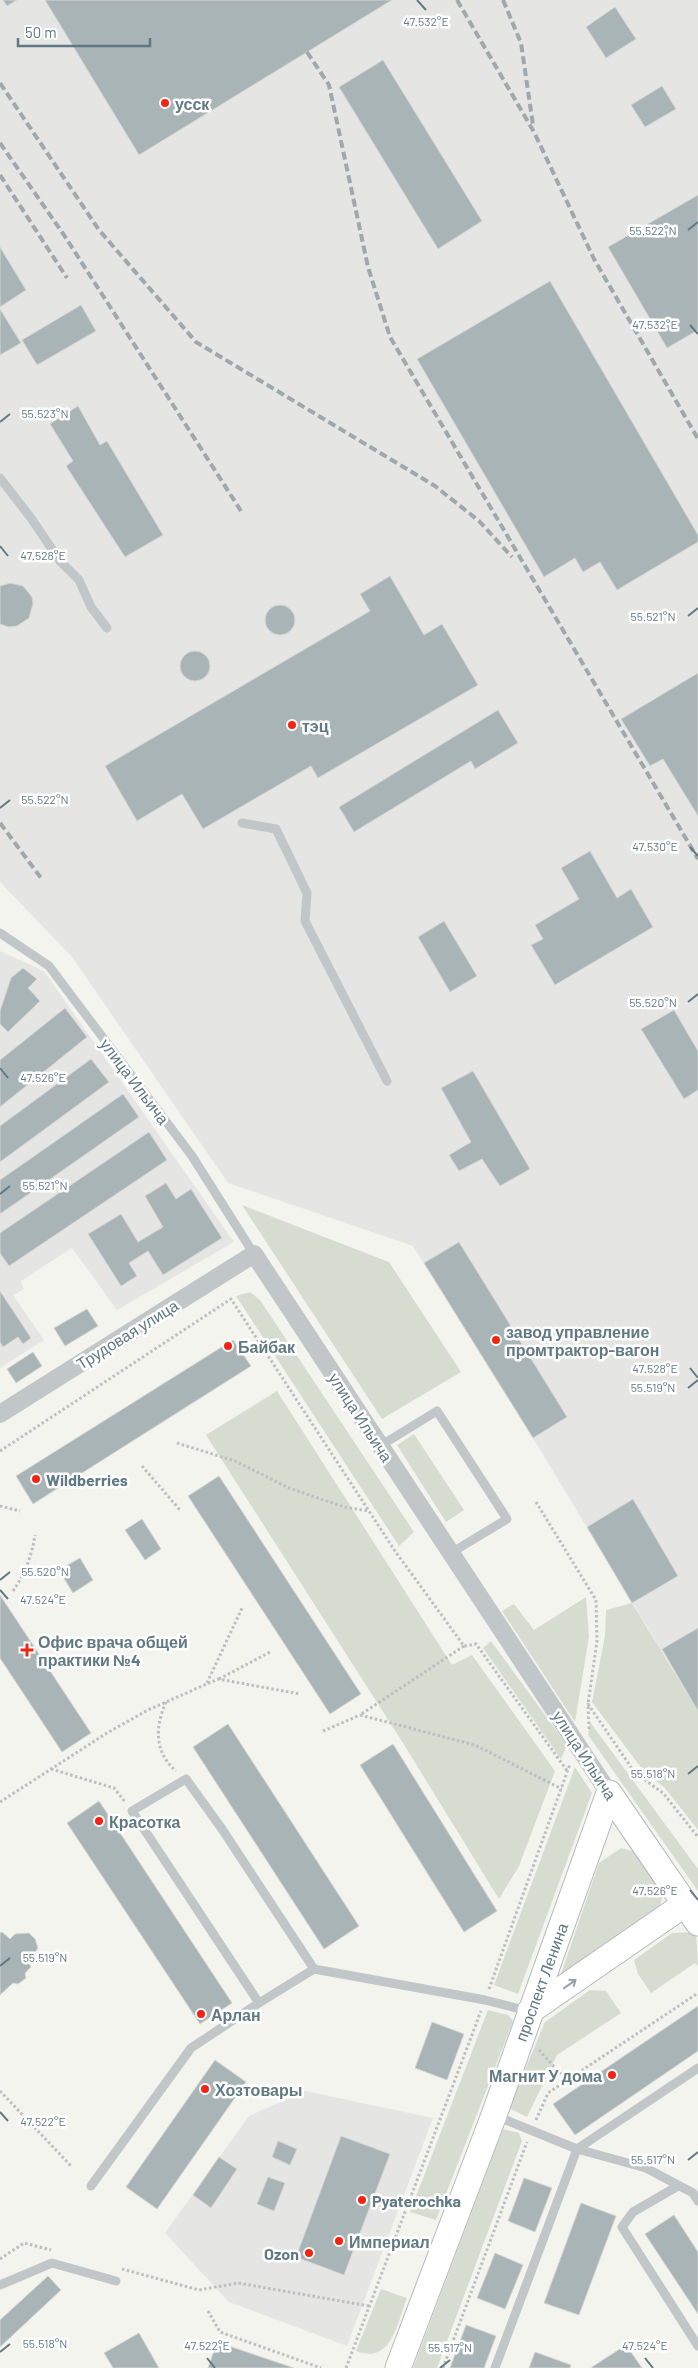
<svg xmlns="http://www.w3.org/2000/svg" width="698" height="2368" viewBox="0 0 698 2368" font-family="Barlow,sans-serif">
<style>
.built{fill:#e5e5e3}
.green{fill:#d6dcd0}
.building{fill:#a9b4b7;stroke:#d5d5d2}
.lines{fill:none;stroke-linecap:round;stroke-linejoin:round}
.secondary-casing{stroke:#b3babd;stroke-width:27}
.path{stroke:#bcbfc1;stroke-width:3;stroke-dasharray:2.5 2.5;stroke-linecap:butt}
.lane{stroke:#c1c6c8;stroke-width:9}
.street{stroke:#c1c6c8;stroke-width:18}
.secondary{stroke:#fff;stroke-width:25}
.rail{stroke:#9fa8ac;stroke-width:4;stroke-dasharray:8 4;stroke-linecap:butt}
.oneway{stroke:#90a1a8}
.ticks{fill:none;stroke:#607983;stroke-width:2}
.poi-dot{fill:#f22512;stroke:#fff;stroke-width:2}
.labels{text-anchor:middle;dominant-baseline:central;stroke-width:5;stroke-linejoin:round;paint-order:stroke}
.poi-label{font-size:16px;font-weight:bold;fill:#607983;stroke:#fff;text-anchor:start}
.street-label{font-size:16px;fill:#607983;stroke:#fff}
.ticks-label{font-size:12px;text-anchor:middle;fill:#607983;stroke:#fff;stroke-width:5;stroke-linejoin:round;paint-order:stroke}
</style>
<rect width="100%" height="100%" fill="#f4f4ef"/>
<path class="built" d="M0,0H698V1711L533,1438L413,1246L228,1183L72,957L0,882Z
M0,951L44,971L234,1242L117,1310L72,1248L21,1281L24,1289L13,1295L44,1340L0,1368Z
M305,2091L433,2118L347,2346L229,2302L165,2233L249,2116Z"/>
<path class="green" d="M242,1205L389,1262L461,1372L382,1419Z
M250,1292L260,1300L414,1532L399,1546L236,1296Z
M277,1391L452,1665L472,1655L555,1771L519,1866L499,1899L403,1743L206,1435Z
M414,1434L464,1510L446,1522L397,1445Z
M586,1597L589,1637L575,1722L502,1611L514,1604L534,1630Z
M632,1603L698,1711V1830L664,1787L645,1773L592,1702L605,1636L606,1610Z
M491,1641L567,1745L561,1759L483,1648Z
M590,1722L698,1869V1891L588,1735Z
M575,1767L592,1793L518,1994L494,1985Z
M621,1848L637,1852L664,1890L660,1906L569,1972L561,1974L599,1863Z
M696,1932L698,1966L695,1963L651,1993L638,1974L634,1960L672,1933Z
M590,1990L606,1991L621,2013L557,2055L527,2117L509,2108L545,2022Z
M488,2010L508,2015L513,2021L436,2220L410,2212Z
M503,2129L519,2133L522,2141L437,2368H413Z
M381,2289L407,2298C397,2323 392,2365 356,2351Z"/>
<path class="building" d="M3,0H17L7,6Z
M45,0H392L139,155Z
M615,7L636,39L606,58L586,27Z
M383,60L482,221L438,249L339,87Z
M662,86L676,109L645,127L631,105Z
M698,195V330L667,348L608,247Z
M0,247L26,290L0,307Z
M550,281L698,535V542L617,590L600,562L583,572L575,558L544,577L417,359Z
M81,305L96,331L37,365L22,340Z
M0,309L21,343L0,355Z
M78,406L100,445L107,441L163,535L125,557L66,466L73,461L50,424Z
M390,576L424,635L442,624L478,685L318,778L311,766L203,829L182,794L137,821L105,766L370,611L360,594Z
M10,583L23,586L32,597L33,604L29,618L17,626L9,627L0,624V586Z
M265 620a15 15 0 1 1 30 0a15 15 0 1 1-30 0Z
M180 666a15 15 0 1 1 30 0a15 15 0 1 1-30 0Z
M698,673V816L663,759L650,766L621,719Z
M498,710L518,743L475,769L471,761L354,832L339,807Z
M590,851L617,898L631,889L653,927L555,985L531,945L543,939L535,925L579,899L561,868Z
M444,921L477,976L450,992L418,937Z
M23,968L37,979L28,988L40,1001L8,1032L0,1024V1011L11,978Z
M65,1008L87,1037L0,1107V1060Z
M674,1010L698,1051V1090L684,1099L641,1029Z
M91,1059L109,1082L0,1162V1126Z
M473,1071L530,1169L500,1186L482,1159L459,1171L449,1155L471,1142L441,1088Z
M123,1094L139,1117L0,1214V1180Z
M149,1132L167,1160L9,1266L0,1253V1233Z
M166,1183L176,1199L191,1189L222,1238L163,1275L148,1251L129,1263L137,1276L121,1286L88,1234L121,1214L138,1242L163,1227L145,1196Z
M459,1242L567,1417L533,1438L424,1263Z
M0,1291L31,1338L23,1344L18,1337L3,1347L0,1342Z
M87,1309L98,1326L65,1346L54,1328Z
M233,1340L251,1366L33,1504L16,1476Z
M33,1352L42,1366L16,1383L7,1369Z
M219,1476L361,1694L330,1714L188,1496Z
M633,1499L678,1576L632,1603L587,1527Z
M142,1519L161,1549L145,1560L125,1530Z
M80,1558L93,1580L73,1593L59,1570Z
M0,1595L91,1733L62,1752L0,1658Z
M698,1628V1711L662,1649Z
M228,1724L359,1926L324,1949L193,1747Z
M393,1744L497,1911L464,1932L360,1765Z
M99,1801L232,2003L200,2024L67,1823Z
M2,1932L10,1939L15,1934L29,1933L35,1939L38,1948L28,1962L31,1967L25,1973L26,1978L18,1984L13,1983L0,1995V1933Z
M698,2006V2051L575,2135L553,2104Z
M432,2022L464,2034L447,2080L415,2068Z
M215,2060L246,2082L157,2209L126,2187Z
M341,2136L390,2154L344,2275L296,2257Z
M278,2141L297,2149L290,2165L272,2157Z
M219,2157L237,2169L211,2208L193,2195Z
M268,2177L285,2183L274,2211L257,2204Z
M524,2178L552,2188L535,2232L508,2221Z
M581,2203L616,2216L579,2315L544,2303Z
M674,2215L698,2252V2314L645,2234Z
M495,2253L523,2265L505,2309L477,2298Z
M48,2276L61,2290L0,2347V2320Z
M466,2325L496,2336L484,2368H450Z
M139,2333L159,2368H113L104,2353Z
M217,2342L294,2368H208Z
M626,2345L642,2368H592V2367Z
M535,2352L571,2365L570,2368H529Z"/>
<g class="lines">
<g class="secondary-casing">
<path id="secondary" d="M609,1793L698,1923
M530,2011L685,1904
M398,2368L494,2115L609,1793"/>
</g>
<path class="path" d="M177,1443L235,1461L289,1488L344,1507L369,1511
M0,1451L231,1299L395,1551L464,1646L476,1644L568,1772
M142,1466L180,1510
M536,1502L596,1600L597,1641L588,1704
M0,1506L20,1511
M13,1591C25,1574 32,1555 35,1535
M464,1646L360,1715L475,1745L562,1789
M219,1679L272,1651
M207,1683L243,1606
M166,1702C155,1727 154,1752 176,1771
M589,1729L588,1704L635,1773L663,1793L698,1837
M323,1731L360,1715
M51,1769L114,1788L125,1802
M0,1802L107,1733L148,1710L218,1679L300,1694
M489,1989L570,1764
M539,2050L567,2081
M0,2091L72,2167
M536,2120L548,2093L698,1993
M0,2259L24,2243L51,2250
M122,2269L199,2290L238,2283L369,2306
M208,2311L220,2332L321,2368
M346,2368L481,2011
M443,2368L527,2142"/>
<path class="lane" d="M0,478L31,518L60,561L79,580L91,607L107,628
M242,823L276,829L307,893L305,921L387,1081
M0,933L49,966L192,1156L254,1254
M380,1446L437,1411L507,1519L451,1553
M314,1969L259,2003L132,1811L186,1779L222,1829L314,1969L485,2000L528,2011
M496,2116L577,2149L646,2168L693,2193L698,2201
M91,2186L191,2048L259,2003
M678,2186L633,2212L622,2227L698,2346
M0,2285L52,2263L116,2281
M495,2368L577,2149L698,2068"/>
<path class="street" d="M0,1414L254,1254L609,1793"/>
<use href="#secondary" class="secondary"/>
<path class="rail" d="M457,0L534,132L594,259L698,439
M503,0L521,43L533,125
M307,52L329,85L368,267L390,337L698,859
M0,83L99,230L196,342L435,486L479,521L512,557
M0,143L64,235L241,511
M0,175L67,278
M0,823L41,878"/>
</g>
<defs><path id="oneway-shaft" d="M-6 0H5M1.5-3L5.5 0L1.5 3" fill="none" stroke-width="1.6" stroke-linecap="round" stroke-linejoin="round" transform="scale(1.25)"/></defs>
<use class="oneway" href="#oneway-shaft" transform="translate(570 1984) rotate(-35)"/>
<path class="ticks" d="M417,0L426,10M688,230L698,222M690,325L698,334M0,422L10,414M0,546L8,556M688,616L698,608M0,808L10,800M690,847L698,856M688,1002L698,994M0,1068L8,1078M0,1194L10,1186M690,1368L698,1378M688,1388L698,1380M0,1580L10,1572M0,1590L8,1599M688,1774L698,1766M690,1890L698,1900M0,1966L10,1958M0,2112L8,2121M688,2160L698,2152M0,2352L10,2344M207,2358L215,2368M645,2358L653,2368M440,2368L450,2360"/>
<g class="poi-dot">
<circle cx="165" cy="103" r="5"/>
<circle cx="292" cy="725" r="5"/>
<circle cx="496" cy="1340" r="5"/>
<circle cx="228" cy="1346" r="5"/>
<circle cx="36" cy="1479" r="5"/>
<path d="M24.5 1642.5h5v5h5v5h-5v5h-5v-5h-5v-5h5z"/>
<circle cx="99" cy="1821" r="5"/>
<circle cx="201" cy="2014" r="5"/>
<circle cx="612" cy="2075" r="5"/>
<circle cx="205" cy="2089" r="5"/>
<circle cx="362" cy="2200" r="5"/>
<circle cx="339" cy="2241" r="5"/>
<circle cx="309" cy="2253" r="5"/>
</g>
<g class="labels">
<g class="poi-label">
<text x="175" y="103">усск</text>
<text x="302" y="725">тэц</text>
<text x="506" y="1331">завод управление<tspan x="506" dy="18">промтрактор-вагон</tspan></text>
<text x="238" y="1346">Байбак</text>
<text x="46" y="1479">Wildberries</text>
<text x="38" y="1641">Офис врача общей<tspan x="38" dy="18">практики №4</tspan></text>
<text x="109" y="1821">Красотка</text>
<text x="211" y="2014">Арлан</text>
<text x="602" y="2075" text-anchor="end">Магнит У дома</text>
<text x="215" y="2089">Хозтовары</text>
<text x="372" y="2200">Pyaterochka</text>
<text x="349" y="2241">Империал</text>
<text x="299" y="2253" text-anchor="end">Ozon</text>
</g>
<g class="street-label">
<text transform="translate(135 1081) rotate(53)">улица Ильича</text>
<text transform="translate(127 1334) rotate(-32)">Трудовая улица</text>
<text transform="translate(361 1417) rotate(57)">улица Ильича</text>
<text transform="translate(585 1755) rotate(57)">улица Ильича</text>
<text transform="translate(541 1982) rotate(-70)">проспект Ленина</text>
</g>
</g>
<g class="ticks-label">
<text x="426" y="26">47.532°E</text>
<text x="653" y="235">55.522°N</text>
<text x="655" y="329">47.532°E</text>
<text x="45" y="418">55.523°N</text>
<text x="43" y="560">47.528°E</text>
<text x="653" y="621">55.521°N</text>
<text x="45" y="804">55.522°N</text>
<text x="655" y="851">47.530°E</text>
<text x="653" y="1007">55.520°N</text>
<text x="43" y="1082">47.526°E</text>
<text x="45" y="1190">55.521°N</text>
<text x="655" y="1373">47.528°E</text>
<text x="653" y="1392">55.519°N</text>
<text x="45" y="1576">55.520°N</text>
<text x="43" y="1604">47.524°E</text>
<text x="653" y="1778">55.518°N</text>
<text x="655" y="1895">47.526°E</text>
<text x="45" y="1962">55.519°N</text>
<text x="43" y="2126">47.522°E</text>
<text x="653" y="2164">55.517°N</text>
<text x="45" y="2348">55.518°N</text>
<text x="207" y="2350">47.522°E</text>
<text x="645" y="2350">47.524°E</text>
<text x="450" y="2352">55.517°N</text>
</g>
<path d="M18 38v8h132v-8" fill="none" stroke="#607983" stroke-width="2.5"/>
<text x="25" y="38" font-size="15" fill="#607983" stroke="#ffffff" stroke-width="4" paint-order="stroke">50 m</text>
</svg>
